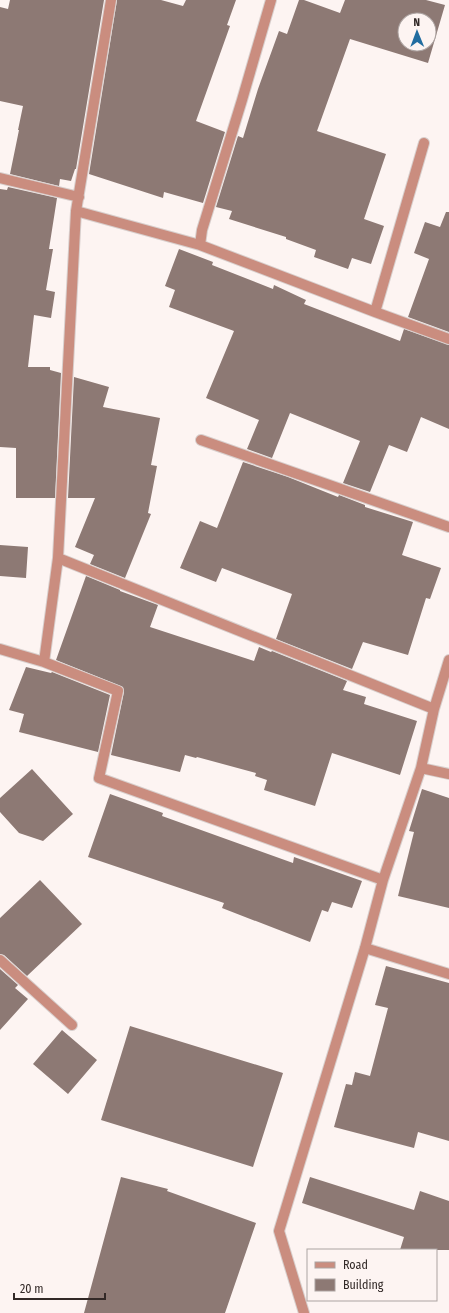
<svg xmlns="http://www.w3.org/2000/svg" width="449" height="1313" viewBox="0 0 449 1313" font-family="'Fira Sans Condensed',sans-serif">
<style>
.building{fill:#8d7974;fill-rule:evenodd}
.lines{fill:none;stroke-linecap:round;stroke-linejoin:round}
.minor-casing{stroke:#d8cfcd;stroke-width:12}
.minor{stroke:#ca8d7f;stroke-width:10}
</style>
<rect width="100%" height="100%" fill="#fdf4f2"/>
<path class="building" d="M10,0H104L76,169H75L71,181L60,179L59,186L10,174L19,130H18L23,106L0,101V7L8,9Z
M117,0H161L183,6L186,0H236L227,25L230,26L196,121L225,132L203,203L164,192L163,198L89,174Z
M299,0H304L340,13L345,0H426L445,5L428,63L350,39L317,131L386,154L364,219L384,226L371,264L352,258L348,269L314,257L316,250L286,239V237L229,219L232,211L216,207L238,136L243,138L258,89L279,31L287,34ZM405,20H429V44H405Z
M8,187L57,198L49,249H53L46,290L55,292L51,318L34,315L28,367H50V370L61,373L55,498H16V448L0,447V189L7,190Z
M446,212H449V332L408,317L429,259L414,253L425,222L440,227Z
M179,249L213,262L212,265L273,289L274,285L306,300L304,304L400,341L404,329L449,345V429L421,417L407,452L389,445L370,492L343,483L360,441L290,413L272,458L247,449L259,420L206,398L234,331L169,307L175,290L165,286Z
M74,377L109,387L103,407L160,418L151,465L157,466L148,513L151,514L125,578L90,564L94,555L75,547L95,498H68Z
M243,462L288,477L338,497L339,495L365,505V507L413,522L402,555L441,568L430,599L426,598L408,655L363,642L352,669L276,639L292,594L222,568L216,582L180,568L200,521L217,528Z
M0,545L28,547L26,578L0,576Z
M86,576L120,590V591L158,605L150,627L254,661L259,647L271,652L272,651L347,681L343,690L366,697L364,704L417,721L400,775L332,753L315,806L264,790L267,780L255,776L256,773L197,757L196,758L185,755L180,772L111,755L124,692L123,687L56,660Z
M26,667L51,673L52,672L110,695L98,752L19,732L24,714L9,710Z
M32,769L73,814L43,841L19,833L0,812V798Z
M422,789L449,798V908L398,896L414,832L409,831Z
M110,794L163,813L162,816L293,863L294,857L362,881L352,908L332,902L328,912L322,910L310,942L222,908L224,903L88,857Z
M40,880L82,924L27,976L4,955L0,954V918Z
M386,966L449,983V1141L418,1132L414,1148L334,1127L346,1084L352,1085L355,1072L370,1076L388,1008L375,1005Z
M0,969L18,985L15,988L28,999L0,1030Z
M130,1026L283,1073L253,1167L101,1120Z
M62,1030L97,1060L68,1094L33,1064Z
M121,1177L168,1189L167,1191L256,1223L225,1313H84Z
M310,1177L414,1210L420,1191L449,1201V1250H400L404,1237L302,1203Z"/>
<g class="lines">
<g class="minor-casing">
<path id="minor" d="M0,178L79,197
M76,211L200,245L375,312L449,339
M200,245L202,230L242,100L271,0
M375,312L424,143
M201,440L449,527
M58,558L434,709
M0,649L44,662L118,691L99,778L383,880
M44,662L58,558L76,211L111,0
M421,768L449,774
M365,948L449,974
M0,960L72,1025
M304,1313L279,1231L365,948L383,880L421,768L434,709L449,660"/>
</g>
<use href="#minor" class="minor"/>
</g>
<rect x="307" y="1249" width="130" height="52" fill="#fdf4f2" stroke="#aca3a1"/>
<rect x="315" y="1262" width="20" height="6" fill="#ca8d7f" stroke="#aca3a1"/>
<text x="343" y="1269" font-size="12" fill="#322927">Road</text>
<rect x="315" y="1279" width="20" height="12" fill="#8d7974" stroke="#aca3a1"/>
<text x="343" y="1289" font-size="12" fill="#322927">Building</text>
<g transform="translate(417 32) rotate(359)"><circle r="19" fill="#fdf4f2" stroke="#aca3a1"/>
<path d="M0-3L7 15L0 10L-7 15Z" fill="#226da0"/>
<text y="-6" font-size="11" font-weight="bold" text-anchor="middle" fill="#322927">N</text>
</g>
<path d="M14 1293v6h91v-6" fill="none" stroke="#322927" stroke-width="2"/>
<text x="20" y="1293" font-size="12" fill="#322927" stroke="#fdf4f2" stroke-width="3" paint-order="stroke">20 m</text>
</svg>
